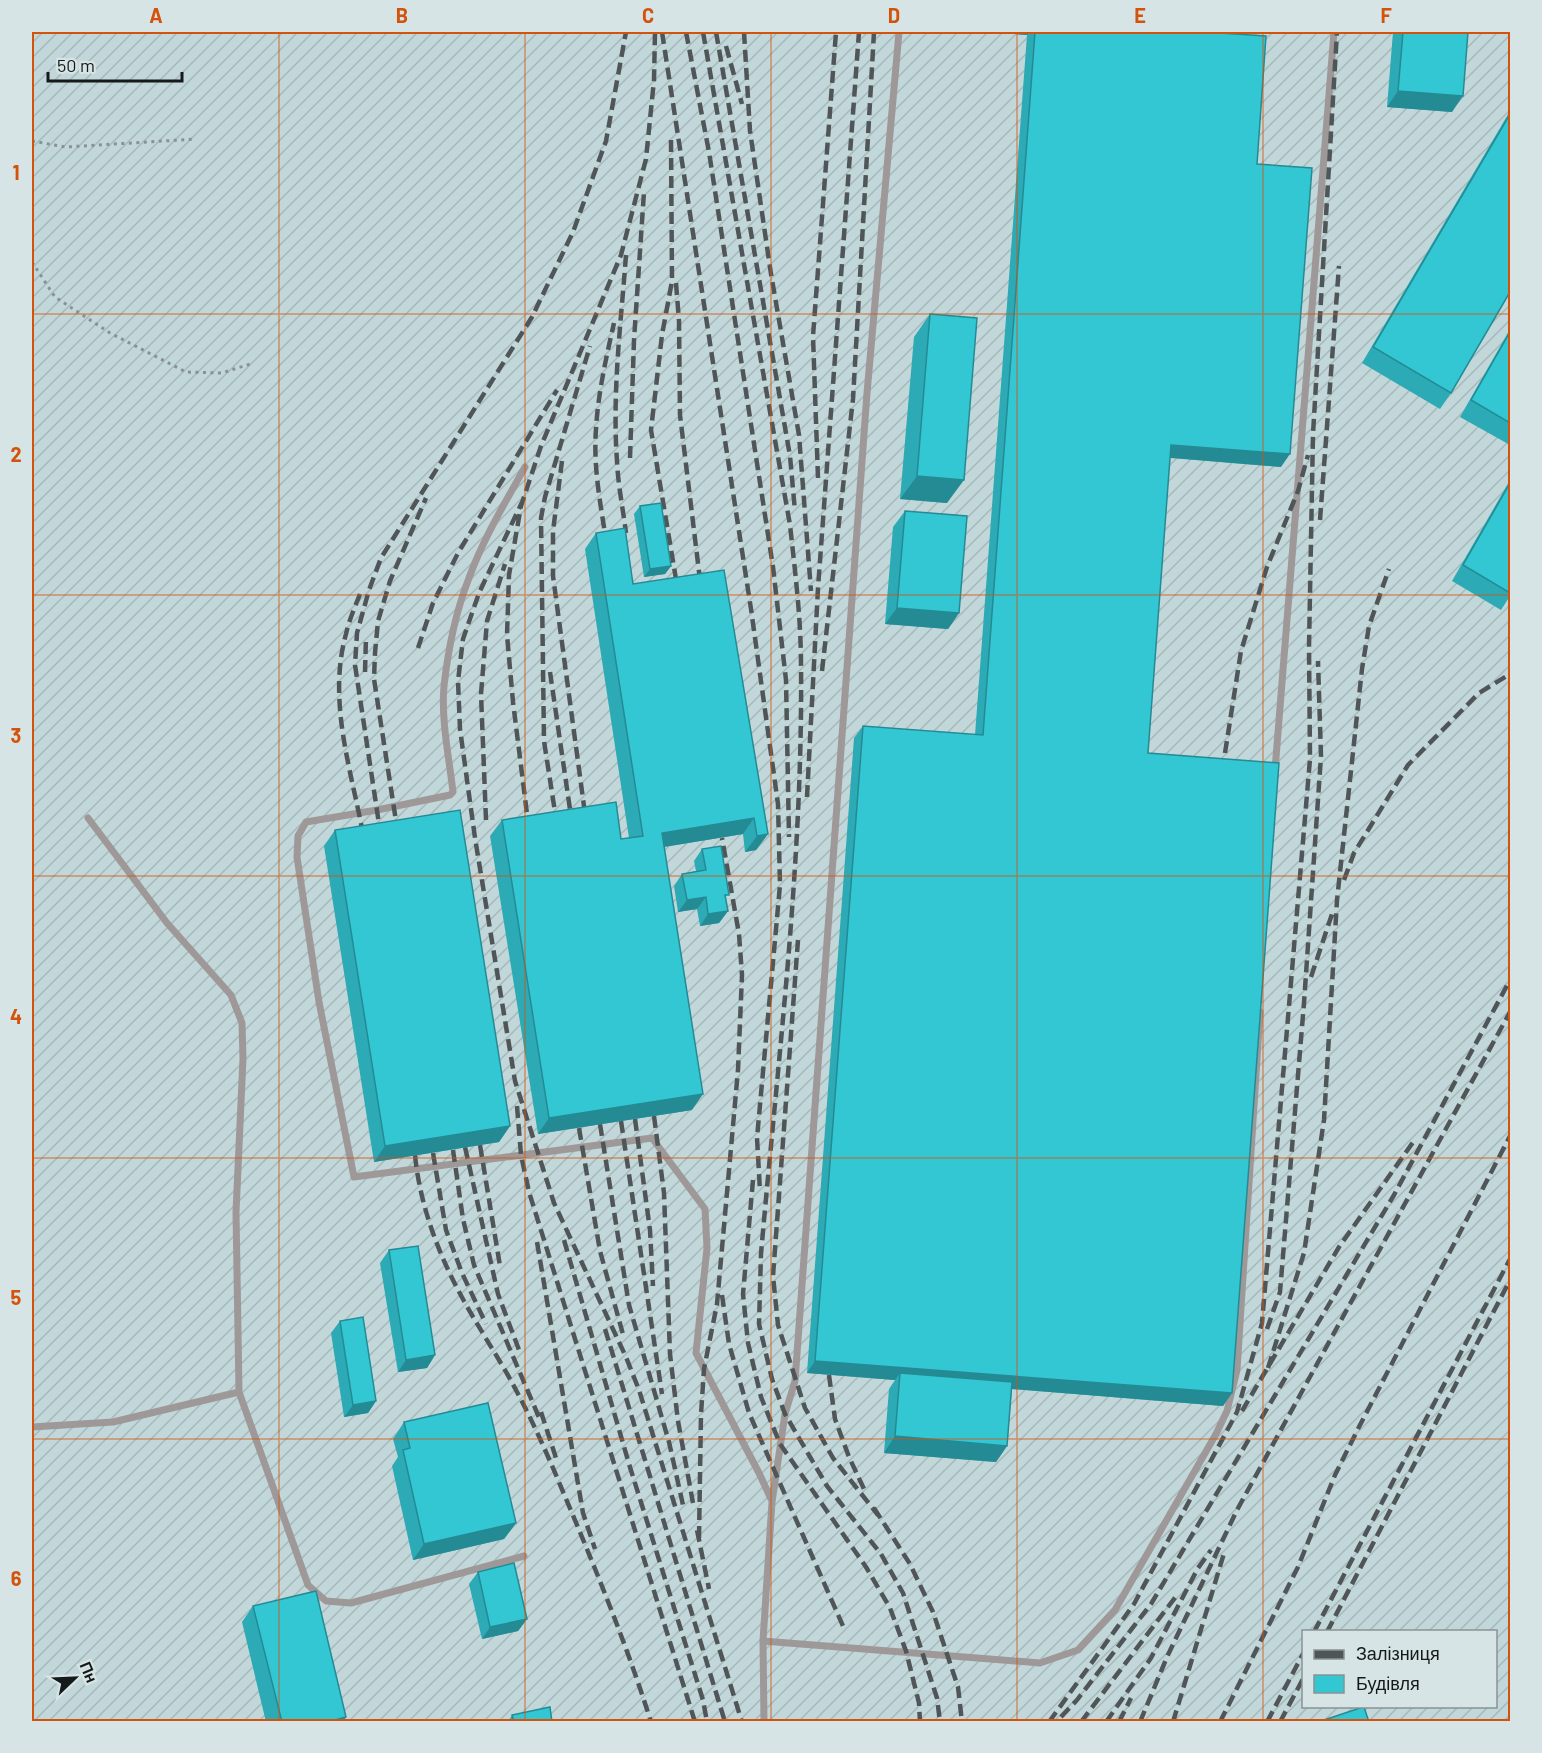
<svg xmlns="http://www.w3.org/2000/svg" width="1542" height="1753" viewBox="0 0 1542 1753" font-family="Barlow,sans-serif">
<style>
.industrial{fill:url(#industrial-furrows);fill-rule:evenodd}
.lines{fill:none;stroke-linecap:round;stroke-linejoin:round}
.path{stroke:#889293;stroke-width:3;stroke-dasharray:3 4.5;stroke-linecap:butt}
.lane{stroke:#9e9998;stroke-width:7}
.rail{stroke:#505657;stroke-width:4.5;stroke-dasharray:12 6;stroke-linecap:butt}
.wall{fill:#2caab5}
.shaded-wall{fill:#248b94}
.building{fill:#33c6d3;stroke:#248b94;stroke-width:1.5}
.grid{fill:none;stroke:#d3530d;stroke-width:1.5;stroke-opacity:0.55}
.neatline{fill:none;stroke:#d3530d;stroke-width:2}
.grid-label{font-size:20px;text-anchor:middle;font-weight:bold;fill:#d3530d}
</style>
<defs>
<pattern id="industrial-furrows" width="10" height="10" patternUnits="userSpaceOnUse" patternTransform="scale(1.5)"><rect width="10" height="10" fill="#c2d7d9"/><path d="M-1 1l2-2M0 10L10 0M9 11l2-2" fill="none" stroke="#a6b8ba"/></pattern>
</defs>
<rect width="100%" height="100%" fill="#d7e4e5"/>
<path class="industrial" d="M32,32H1510V1721L32,1722ZM1304,1632H1496V1706H1304Z"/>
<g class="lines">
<path class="path" d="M32,141L66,147L196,139
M32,262L55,297L110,333L186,372L222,373L250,364"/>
<path class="lane" d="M525,467C505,503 483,539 469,578C456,611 448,650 444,686C441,720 449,757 453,792L450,795L377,810L306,822L298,836L297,857L319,1002L354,1177L652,1138L705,1209L707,1248L696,1353L759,1473L771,1499
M1275,770L1334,32
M88,818L167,923L231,995L242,1023L243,1059L236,1212L239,1392L308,1585L326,1601L351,1603L524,1556
M32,1427L113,1422L239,1392
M763,1641L1040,1663L1078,1650L1115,1610L1216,1434L1227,1411L1237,1370L1260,1012
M764,1722L763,1641L772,1502L785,1414L795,1381L867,393L899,32"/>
<path class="rail" d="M662,32L751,609L778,804L780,885L757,1138L760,1191
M686,32L709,152L773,567L786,680L789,837
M703,32L790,525C795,571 801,618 801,665C803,862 778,1058 761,1254L759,1324L772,1379L785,1414L827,1486L881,1554L903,1593L937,1698L940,1722
M716,32L790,456L795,511
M744,32L750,131L771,274L799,435L811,591
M726,46L742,104
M671,140L672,281L662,335L651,430L678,591
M626,255C621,323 612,392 617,461C618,485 623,509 626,533
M676,283L679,321L680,415L701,588
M630,458L634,340L644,192
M562,461L553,531V576L586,821
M818,478L813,336L836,32
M524,498L479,593L463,639L458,681L460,729L475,838L515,1081L554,1203L626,1357L639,1390L742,1722
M1320,520L1339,266
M607,546C601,507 593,468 596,429C598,394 606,358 614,323
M360,594C355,607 349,620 346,634C327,702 352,772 364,839
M418,648L433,603L458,553L557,390
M822,671L853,399L874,32
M365,672L366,637
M550,672L572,823
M1225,753L1241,651L1267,567L1298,491L1308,455
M807,797L818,588L859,32
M486,820L481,694L487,621L505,564
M557,825L544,741L541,518L545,497L590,346
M529,830L513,702L507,635L509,575L521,506L541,446L621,255L646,159L654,80L655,32
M398,834L374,679L375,653L378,621L390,581L426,498
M381,837L355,665L357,633L369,590L381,558L532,317L573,232L606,141L626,32
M1344,880L1354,853L1408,765L1479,693L1510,674
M798,940L773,1276L778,1325L805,1408L833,1458L878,1515
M1311,977L1332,914
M517,1106L521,1155L529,1192L695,1722
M654,1116L664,1193L670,1354L678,1421L693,1503
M635,1119L650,1230L653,1286
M621,1121L662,1394
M600,1124L629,1305L669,1442L683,1505
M579,1128L600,1251L624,1338
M480,1145L500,1266
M465,1147L498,1294L519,1350
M453,1150L463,1219L474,1265L541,1422
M433,1153L446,1230L462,1273L486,1324
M415,1155C420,1206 439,1256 464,1301C481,1332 501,1361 517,1392C540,1435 558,1480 577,1525C604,1590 630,1655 651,1722
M753,1180L743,1294L748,1343L761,1397L780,1444L866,1567L890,1608L906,1651L919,1703L920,1722
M564,1240L629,1464L703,1700L707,1722
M537,1242L583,1513L595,1549
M722,1295L729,1344L749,1413L843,1626
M605,1329L725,1722
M1267,1329L1280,1292L1304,1003L1321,756L1318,661
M1268,1368L1304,1253L1324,1120L1337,900L1362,669L1369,626L1389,569
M829,1375L835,1419L849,1457L864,1489
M1242,1411L1339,1247L1416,1138
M541,1412L557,1461
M874,1508L910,1564L933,1612L958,1687L962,1722
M697,1530L709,1589
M699,1538L701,1414L704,1369L717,1304L738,1070L742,975L739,934L722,838
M1314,1632L1510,1259
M1327,1632L1510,1280
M1061,1717L1077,1700L1151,1604L1394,1195L1510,980
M1049,1722L1134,1604L1237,1412L1262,1323L1310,759L1309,647L1313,434L1337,32
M1081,1722L1177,1595
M1106,1722L1151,1658L1198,1568L1211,1550
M1119,1722L1131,1698
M1140,1722L1167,1657L1237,1510L1510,1012
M1173,1722L1225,1550
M1220,1722L1298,1567L1335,1475L1360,1425L1510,1136
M1267,1722L1304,1652
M1280,1722L1304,1677"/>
</g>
<path class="wall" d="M999,32H1205L1257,164L1281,467L1170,458L1148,753L1232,1393L1223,1406L1012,1389L1007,1446L996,1462L884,1453L889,1389L895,1380L807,1373L854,738L863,726L975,735L1027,35L999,33Z
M1393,32H1468L1452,112L1387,107Z
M1510,111V292L1451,393L1440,409L1362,363Z
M930,314L947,503L900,499L914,337Z
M1510,329V445L1460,417Z
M1510,480V596L1501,610L1452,581Z
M640,506L671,566L665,574L644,577L634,514Z
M905,511L959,613L948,629L885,624L893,527Z
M596,533L633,584L768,834L756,850L745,852L743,834L664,847L692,1110L538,1134L490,836L502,820L621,839L629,838L585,549Z
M335,830L510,1126L499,1142L374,1162L324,846Z
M702,849L726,899L728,911L719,923L700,926L697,909L678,912L674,886L682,874L696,871L694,861Z
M389,1250L435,1355L427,1368L398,1372L380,1263Z
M340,1321L376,1401L368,1413L344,1417L331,1333Z
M404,1422L516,1523L504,1539L413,1560L392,1466L398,1457L393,1439Z
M478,1572L527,1619L518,1631L482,1639L469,1584Z
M253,1606L346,1717L343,1722H266L242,1622Z
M512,1715L552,1722H508Z"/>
<path class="shaded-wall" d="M1000,32H1030L1027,35L999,33Z
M1398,91L1463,96L1452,112L1387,107Z
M1171,445L1290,454L1281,467L1162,457Z
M917,476L964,480L947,503L900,499Z
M671,566L665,574L644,577L650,569Z
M897,608L959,613L948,629L885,624Z
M754,818L743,834L651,849L662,833Z
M768,834L756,850L745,852L757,836Z
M706,897L697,909L678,912L687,900Z
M728,911L719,923L700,926L708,914Z
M703,1094L692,1110L538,1134L549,1118Z
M510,1126L499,1142L374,1162L385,1146Z
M435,1355L427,1368L398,1372L406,1360Z
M815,1361L1232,1393L1223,1406L900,1380V1373L895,1380L807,1373Z
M376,1401L368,1413L344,1417L353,1405Z
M895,1436L1007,1446L996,1462L884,1453Z
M516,1523L504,1539L413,1560L424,1544Z
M527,1619L518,1631L482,1639L490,1627Z
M346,1717L343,1722H328Z"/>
<path class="building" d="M1035,32H1205L1266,36L1257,164L1312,168L1290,454L1171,445L1148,753L1279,763L1232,1393L815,1361L863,726L983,735Z
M1403,32H1468L1463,96L1398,91Z
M1510,114V292L1451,393L1373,347Z
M930,314L977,318L964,480L917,476Z
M1510,332V423L1471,400Z
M1510,483V593L1463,565Z
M661,503L671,566L650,569L640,506Z
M905,511L967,516L959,613L897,608Z
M625,528L633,584L724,570L768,834L757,836L754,818L662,833L703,1094L549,1118L502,820L616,802L621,839L643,836L596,533Z
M460,810L510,1126L385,1146L335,830Z
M721,846L729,895H725L728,911L708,914L706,897L687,900L682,874L706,870L702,849Z
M418,1246L435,1355L406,1360L389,1250Z
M363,1317L376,1401L353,1405L340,1321Z
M900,1373L1012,1382L1007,1446L895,1436Z
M488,1403L516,1523L424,1544L403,1450L410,1448L404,1422Z
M514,1563L527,1619L490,1627L478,1572Z
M316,1591L346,1717L328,1722H282L253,1606Z
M550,1707L552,1722H514L512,1715Z
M1363,1707H1364L1369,1722H1318Z"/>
<path class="grid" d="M279,32V1722M525,32V1722M771,32V1722M1017,32V1722M1263,32V1722M32,314H1510M32,595H1510M32,876H1510M32,1158H1510M32,1439H1510"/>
<rect width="1542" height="1753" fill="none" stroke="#d7e4e5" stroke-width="66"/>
<rect x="1302" y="1630" width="195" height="78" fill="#d7e4e5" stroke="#899394" stroke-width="1.5"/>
<rect x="1314" y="1650" width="30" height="9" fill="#505657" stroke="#899394" stroke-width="1.5"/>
<text x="1356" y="1660" font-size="18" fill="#15191a">Залізниця</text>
<rect x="1314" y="1675" width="30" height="18" fill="#33c6d3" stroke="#899394" stroke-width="1.5"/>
<text x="1356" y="1690" font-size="18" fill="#15191a">Будівля</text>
<g transform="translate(75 1678) rotate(67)" stroke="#d7e4e5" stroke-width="4.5" paint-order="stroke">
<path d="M0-4.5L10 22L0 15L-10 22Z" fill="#15191a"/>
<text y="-9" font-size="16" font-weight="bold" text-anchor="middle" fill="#15191a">Пн</text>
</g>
<path d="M48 72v9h134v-9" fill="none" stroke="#15191a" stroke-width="3"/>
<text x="57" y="72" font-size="18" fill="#15191a" stroke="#d7e4e5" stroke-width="4.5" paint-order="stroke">50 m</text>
<rect x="33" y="33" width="1476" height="1687" class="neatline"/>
<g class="grid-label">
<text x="156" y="23">A</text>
<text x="402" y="23">B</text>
<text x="648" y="23">C</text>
<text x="894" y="23">D</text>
<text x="1140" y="23">E</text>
<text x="1386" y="23">F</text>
<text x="16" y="180">1</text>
<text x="16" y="462">2</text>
<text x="16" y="743">3</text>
<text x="16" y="1024">4</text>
<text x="16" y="1305">5</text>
<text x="16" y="1586">6</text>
</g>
</svg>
